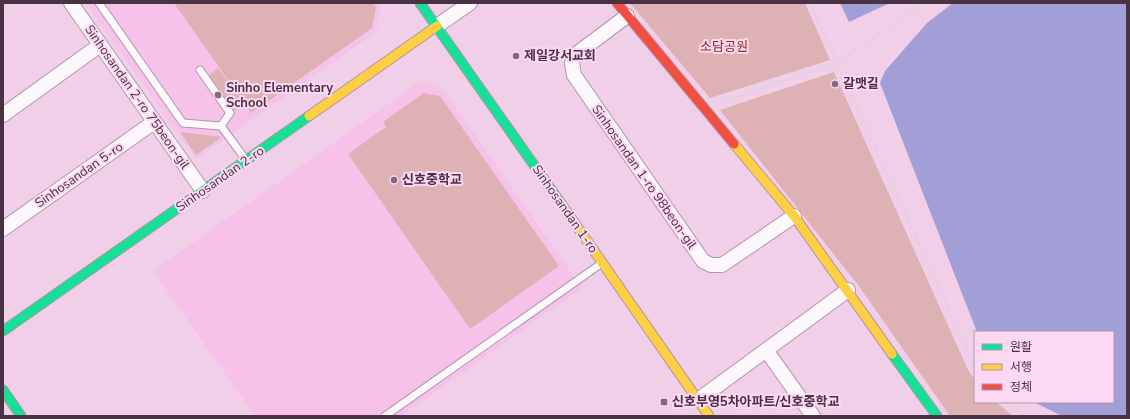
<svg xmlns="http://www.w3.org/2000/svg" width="1130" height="419" viewBox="0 0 1130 419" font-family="'Nunito Sans','Noto Sans KR',sans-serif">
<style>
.built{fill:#f6c2e9}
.green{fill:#deb1b5}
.water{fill:#a19fd5}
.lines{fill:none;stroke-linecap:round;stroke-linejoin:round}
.lane-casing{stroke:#b096aa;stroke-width:9}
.street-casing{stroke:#b096aa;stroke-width:16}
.fast-casing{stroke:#b096aa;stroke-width:11}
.slow-casing{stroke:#b096aa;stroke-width:11}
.jam-casing{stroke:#b096aa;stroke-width:11}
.path{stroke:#ddd2da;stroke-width:2.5;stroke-dasharray:2 2;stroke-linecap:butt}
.lane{stroke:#fdf8fc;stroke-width:7}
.street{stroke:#fdf8fc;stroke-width:14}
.fast{stroke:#16e098;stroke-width:9}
.slow{stroke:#ffcf43;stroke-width:9}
.jam{stroke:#f24e42;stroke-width:9}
.poi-dot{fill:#84697e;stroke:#fdd8f3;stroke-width:1.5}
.labels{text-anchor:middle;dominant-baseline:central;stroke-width:4;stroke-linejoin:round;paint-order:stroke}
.park-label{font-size:13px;fill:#8c3018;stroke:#fdd8f3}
.poi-label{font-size:13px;font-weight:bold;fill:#4a3245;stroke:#fdd8f3;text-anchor:start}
.street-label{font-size:13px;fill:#4a3245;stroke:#fdd8f3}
</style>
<rect width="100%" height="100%" fill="#f1cfe8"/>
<path class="built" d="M86,3H379L381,6L376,32L196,159Z
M421,81L443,89L582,288L401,416H255L153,271Z"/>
<path class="green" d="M174,3H373L376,7L372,28L251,113Z
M630,3H805L830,60L710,98Z
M218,68L244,104L234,111L209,75Z
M834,72L964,361L969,372L975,380V402H996L1013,416H950L858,285L720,110Z
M424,93L440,96L559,266L470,329L348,154L386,127L383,122Z
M180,132L222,137L196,155Z"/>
<path class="water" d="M840,3H890L849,22Z
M953,3H1127V416H1062L1034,402H1113V332H977L880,83L885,71L927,23Z"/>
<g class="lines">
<g class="lane-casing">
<path id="lane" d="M99,3L183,123L221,126L246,160
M200,70L230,113L221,126
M385,416L602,263"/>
</g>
<g class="street-casing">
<path id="street" d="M71,3L203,191
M627,16L575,55L572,63L574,75L703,261L711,265H722L794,216
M437,26L470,3
M3,115L100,45
M3,229L154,122
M766,350L813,416
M698,400L848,290"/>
</g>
<g class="fast-casing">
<path id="fast" d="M420,3L562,205
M3,331L309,116
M892,354L937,416
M3,390L21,416"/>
</g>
<g class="slow-casing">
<path id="slow" d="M309,116L437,26
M734,144L794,216L892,354
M562,205L709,416"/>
</g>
<g class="jam-casing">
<path id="jam" d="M617,3L734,144"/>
</g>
<path class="path" d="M810,3L975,367
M721,102L837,63L925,3
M1006,402L1025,416"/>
<use href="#lane" class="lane"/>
<use href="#street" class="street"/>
<use href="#fast" class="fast"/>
<use href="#slow" class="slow"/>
<use href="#jam" class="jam"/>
</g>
<g class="poi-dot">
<circle cx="516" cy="56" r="4"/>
<circle cx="835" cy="84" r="4"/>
<circle cx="218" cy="95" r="4"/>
<circle cx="394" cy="180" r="4"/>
<rect x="660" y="398" width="8" height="8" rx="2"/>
</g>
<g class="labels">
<g class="park-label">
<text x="724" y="47">소담공원</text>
</g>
<g class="poi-label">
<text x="524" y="56">제일강서교회</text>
<text x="843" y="84">갈맷길</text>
<text x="226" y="88">Sinho Elementary<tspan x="226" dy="15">School</tspan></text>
<text x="402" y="180">신호중학교</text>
<text x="672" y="402">신호부영5차아파트/신호중학교</text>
</g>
<g class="street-label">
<text transform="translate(137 97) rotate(55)">Sinhosandan 2-ro 75beon-gil</text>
<text transform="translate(79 175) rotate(-35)">Sinhosandan 5-ro</text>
<text transform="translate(644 177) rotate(55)">Sinhosandan 1-ro 98beon-gil</text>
<text transform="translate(220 179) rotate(-35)">Sinhosandan 2-ro</text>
<text transform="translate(565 209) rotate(55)">Sinhosandan 1-ro</text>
</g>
</g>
<rect width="1130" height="419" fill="none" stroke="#4a3245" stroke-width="8"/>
<rect x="974" y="331" width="140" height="72" fill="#fdd8f3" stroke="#b596ad"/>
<rect x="982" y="344" width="20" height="6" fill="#16e098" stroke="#b596ad"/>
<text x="1010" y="351" font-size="12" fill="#4a3245">원활</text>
<rect x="982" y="364" width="20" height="6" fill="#ffcf43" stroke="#b596ad"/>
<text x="1010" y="371" font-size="12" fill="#4a3245">서행</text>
<rect x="982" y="384" width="20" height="6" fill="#f24e42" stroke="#b596ad"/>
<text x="1010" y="391" font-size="12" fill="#4a3245">정체</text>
</svg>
